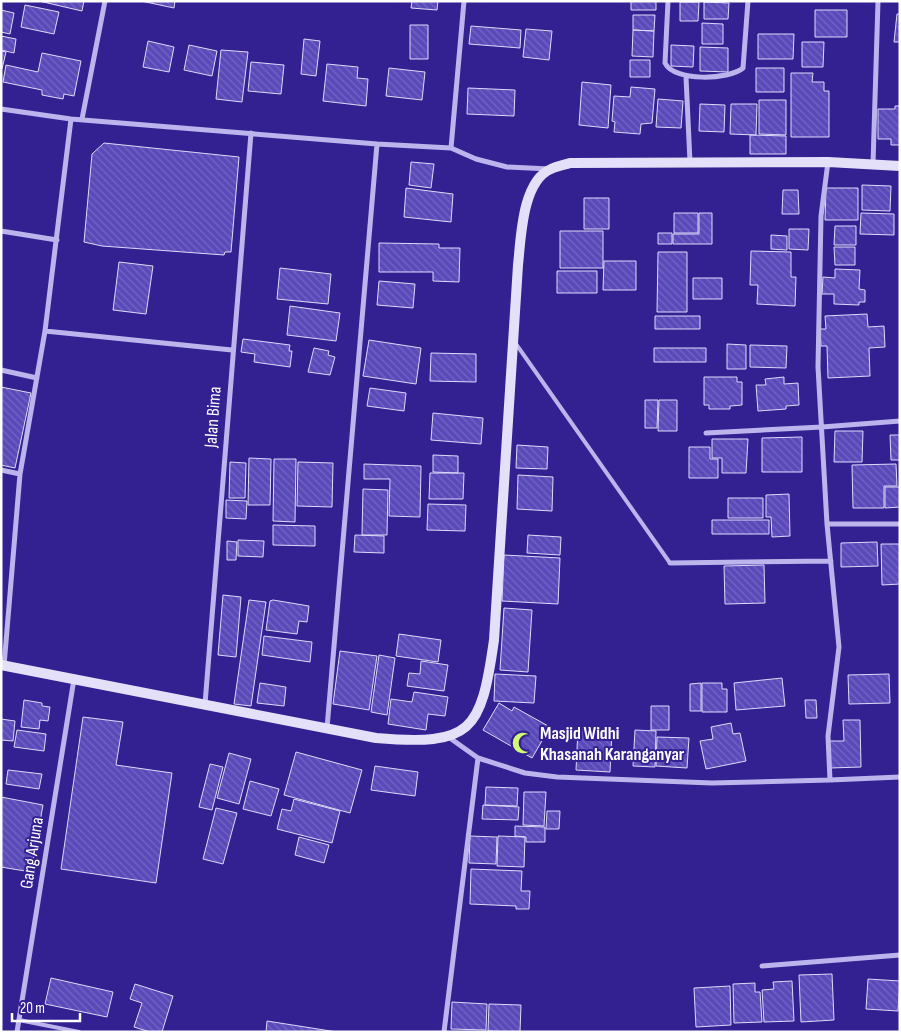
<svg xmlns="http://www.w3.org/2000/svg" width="901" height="1033" viewBox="0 0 901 1033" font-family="'Sofia Sans Condensed',sans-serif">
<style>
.building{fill:url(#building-back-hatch);stroke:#ded9fa}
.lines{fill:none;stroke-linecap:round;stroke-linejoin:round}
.service{stroke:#bcb4ed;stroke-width:4}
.minor{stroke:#bcb4ed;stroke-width:5}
.secondary{stroke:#e4e0fa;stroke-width:10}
.labels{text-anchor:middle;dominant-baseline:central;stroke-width:4;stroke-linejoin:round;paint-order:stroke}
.street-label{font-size:18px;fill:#fff;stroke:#332192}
.poi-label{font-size:18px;font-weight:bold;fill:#fff;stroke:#332192;text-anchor:start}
</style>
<defs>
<pattern id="building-back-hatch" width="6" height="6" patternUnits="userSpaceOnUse" patternTransform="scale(1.25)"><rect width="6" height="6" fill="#5a4ab9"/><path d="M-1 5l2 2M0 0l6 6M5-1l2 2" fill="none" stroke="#7365c4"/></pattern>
</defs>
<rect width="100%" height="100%" fill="#332192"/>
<path class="building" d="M39,1H84L82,11Z
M141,1H175L174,8Z
M412,1H438L437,10L411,8Z
M631,1H656V10H631Z
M680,2H699L698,21H680Z
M704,2L729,3L728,19H704Z
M25,5L59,12L54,34L21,27Z
M1,10L14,13L10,34L1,32Z
M815,10H847V37H815Z
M897,14H900V42H894Z
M633,15H655L654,31L633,30Z
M702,23L723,24V44H702Z
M410,25H428V59H410Z
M471,26L521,30L520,48L469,44Z
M526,29L552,31L549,60L523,57Z
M633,30L654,31L653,57L632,56Z
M758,34H794L793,59H758Z
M1,36L16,39L14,53L1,50Z
M304,39L320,41L316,76L301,74Z
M148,41L174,47L169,72L143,67Z
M802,42H824L823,67H802Z
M189,45L217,51L212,76L184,70Z
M671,45L694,46L693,67L671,66Z
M700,47L728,48V72L700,71Z
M221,50L248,52L242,102L216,99Z
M1,51L6,52L2,69L1,68Z
M42,53L81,61L74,96L64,94L63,99L42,95V90L3,82L6,65L38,72Z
M630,60H650V77H630Z
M251,62L284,65L281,94L248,91Z
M327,64L358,67L357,78L368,79L366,106L323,101Z
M389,68L425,72L422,100L386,96Z
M756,68H784V92H756Z
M791,73H813L812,82H824V91H829V137H791Z
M582,82L611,85L608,128L579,125Z
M631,87L655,89L652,123L641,124L640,134L614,132L615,122L612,121L614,96L630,97Z
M468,88L515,90L514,116L467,114Z
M658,99L683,101L681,128L656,127Z
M759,100H786V135L759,134Z
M700,104L725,105L724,132L699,131Z
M731,104H757L756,135L730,134Z
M895,106H900V145H891V139H878V109H895Z
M750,135L786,136V154H750Z
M104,143L239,157L231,252H225L224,255L102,246L84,242L92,154Z
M411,162L434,164L431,188L409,185Z
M862,185L891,186L890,211L862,210Z
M406,188L453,194L451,222L404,217Z
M826,188H858V220H825Z
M783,190H798L799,214H782Z
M584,198H609V229H584Z
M674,213H698V233H674Z
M699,213H712V244H673V234H699Z
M861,213L894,214V235L860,234Z
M835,226H856V245H834Z
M789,229H809L808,250L789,249Z
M560,231H603V268H560Z
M658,233H672V244H658Z
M771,235L787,236V250L771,249Z
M379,243L439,244V248H460L459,282L433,281V272H379Z
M834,247H855V265H835Z
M751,251L791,252V277H796L795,306L757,304L758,285H750Z
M658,252H687V312H657Z
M604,261H636V290H603Z
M119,262L153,266L146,314L113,310Z
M280,268L331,274L328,304L277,299Z
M835,269L860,270L859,289L865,290V302H859V305L834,304V294H822L823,277L835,278Z
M557,271H597V293H557Z
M693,278H722V299H693Z
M379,281L415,284L413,308L377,305Z
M290,306L340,313L336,341L287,335Z
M867,314L868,327L884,326L885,347L869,348L870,376L828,378L827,346H821L820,329H826L825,316Z
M655,316H700V329H655Z
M243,339L290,345L289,351H292L290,367L254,362L255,354L241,352Z
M369,340L421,348L416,384L363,376Z
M727,344L746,345V369H727Z
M750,345L787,346L786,368L750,367Z
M314,348L329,351L328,355L335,357L330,375L308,372Z
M654,348H706V362H654Z
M431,353L476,354V382L430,381Z
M704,377H737V382H742V405L730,406V409H709V405H704Z
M784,377V384L798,383L799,405L786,406V409L758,411L756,385H766L765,379Z
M1,387L31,393L15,468L1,465Z
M370,388L406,393L404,411L367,406Z
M645,400H658L657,428H645Z
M659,400H677V431H658Z
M433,413L483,418L481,444L431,440Z
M835,431H863L862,462H834Z
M890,435H900V460H891Z
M802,437V472H762V438Z
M712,439H748L746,473H722V458H712Z
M517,445L548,447L547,469L516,468Z
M689,447H710V459H718V478H689Z
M433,455L458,456V473L433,472Z
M249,458L271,459L270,505H248Z
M274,459H296L295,522L273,521Z
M230,462L246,463L245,498H229Z
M298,462L333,463L332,507L297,506Z
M364,464L421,466L420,517L389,516L390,479H364Z
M896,464L897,486H884V508H853L852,465Z
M430,473H464L463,499H429Z
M518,475L553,477L552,511L517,509Z
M885,487H900V507L885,508Z
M363,489L388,490L387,535H362Z
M789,494L790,536L772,537L771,517H766V495Z
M728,498H763V518H728Z
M226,500L247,501L246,519L226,518Z
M428,504L466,505L465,531L427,530Z
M712,520H769V534H712Z
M273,525L315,526V546L273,545Z
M355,535L384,536V553L354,552Z
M528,535L561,537L560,555L527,553Z
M238,540L264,541L263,557L238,556Z
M227,541L237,542L236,560H227Z
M877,542L878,566L841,567V543Z
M881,544H900V584L882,585Z
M504,555L560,558L558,604L502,601Z
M764,565L765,603L725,604L724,566Z
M223,595L241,597L236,657L218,655Z
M249,600L266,602L251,706L234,704Z
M273,600L309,606L307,622L299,621L297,634L266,630L270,601Z
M504,608L532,610L528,672L500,670Z
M399,634L441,640L438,662L396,656Z
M264,636L312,642L310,662L262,655Z
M340,651L377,656L369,710L333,704Z
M379,655L395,658L387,715L371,712Z
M421,661L448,665L444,691L407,686L409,673L420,674Z
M495,674L536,676L534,703L494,701Z
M889,674L890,703L849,704L848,675Z
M782,678L785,706L736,710L734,683Z
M260,683L286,687L284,706L257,703Z
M701,683V711H690V684Z
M702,683H722V689H727V712H702Z
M414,692L448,697L445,716L428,714L426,730L388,724L391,699L412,702Z
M24,700L42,703V706L50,707L48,721L40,720L39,729L21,727Z
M805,700H816L817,718H806Z
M499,703L512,711L514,707L550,727L532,758L483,730Z
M651,706H669V730H651Z
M83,717L123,722L116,765L172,773L156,883L61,869Z
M1,719L15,721L13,741L1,740Z
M843,720H860L861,767L830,768L829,741H844Z
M731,723L733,734L740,733L746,761L706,769L700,741L713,739L711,727Z
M578,729L612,731L610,772L576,770Z
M17,730L46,734L44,751L14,747Z
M635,730L656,731L655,767L633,766Z
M657,737L689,738L687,768L656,766Z
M296,752L362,770L350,813L284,795Z
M229,753L251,759L239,804L217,798Z
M210,764L223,767L212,810L199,807Z
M375,766L418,772L415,796L371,790Z
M8,770L42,774L39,789L6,784Z
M250,781L279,789L271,816L243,809Z
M486,787L518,788L517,806L485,805Z
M524,792H546L544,826L523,825Z
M1,797L43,805L31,872L1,867Z
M294,799L340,811L332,843L277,829L282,809L291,811Z
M483,805L519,807L518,820L482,819Z
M216,808L237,813L223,864L203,859Z
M547,811H560L559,829H546Z
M515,826L545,827V842H526V837L515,836Z
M470,836L497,837L496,864L469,863Z
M498,836L525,837L524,867L497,866Z
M299,837L329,845L324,863L295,855Z
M471,869L522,871L521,891H530L529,909H516V906L470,904Z
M832,974L834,1020L801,1022L799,975Z
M51,978L113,992L107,1017L45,1004Z
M868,979L900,981L898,1011L866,1009Z
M792,981L794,1021L764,1022L762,990L774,989L773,982Z
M755,983V992H760L762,1022L734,1023L733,984Z
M135,984L173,996L162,1032H150L134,1027L142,1003L130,999Z
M730,986L731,1025L696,1027L694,988Z
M452,1002L487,1004L486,1030L451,1029Z
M489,1004L521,1005L520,1032L488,1031Z
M267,1021L337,1032H266Z"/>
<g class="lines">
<path class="service" d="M516,344L670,563
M19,1020L79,1032"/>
<path class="minor" d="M668,1L665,63C674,82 729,80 743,68L748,1
M686,77L690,162
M1,109L71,119L377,144L451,148L476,159L507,167L550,169
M82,119L105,1
M451,148L464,1
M873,164L878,1
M1,231L57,240
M45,331L232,350
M1,370L37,378
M706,433L822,427L900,421
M1,470L20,474
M827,524H900
M670,563L831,561
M4,666L20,474L45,331L71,119
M205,704L251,133
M327,728L377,144
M447,736L478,758L525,773L557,777L712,783L830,780L828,736L839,647L827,524L818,367L821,216L828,162
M830,780L900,777
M762,966L900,955
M17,1032L74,679
M444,1032L478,758"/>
<path class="secondary" d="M1,665L376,738C472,746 481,732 494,640L518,265C521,238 522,181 551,169C557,166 564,165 570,163L828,162L900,166"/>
</g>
<defs>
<g id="mosque-bare" transform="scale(1.725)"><path d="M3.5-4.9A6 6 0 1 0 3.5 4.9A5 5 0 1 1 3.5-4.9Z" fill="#d1f975" stroke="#332192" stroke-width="2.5" paint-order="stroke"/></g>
</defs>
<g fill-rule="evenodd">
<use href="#mosque-bare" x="523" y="743"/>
</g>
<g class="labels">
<g class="street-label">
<text transform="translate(213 417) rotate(-86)">Jalan Bima</text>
<text transform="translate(32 853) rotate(-81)">Gang Arjuna</text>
</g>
<g class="poi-label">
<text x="540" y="733">Masjid Widhi<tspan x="540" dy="21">Khasanah Karanganyar</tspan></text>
</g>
</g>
<rect width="901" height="1033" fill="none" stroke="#ffffff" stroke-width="5"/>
<path d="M12 1013v8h68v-8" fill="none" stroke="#ffffff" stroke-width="2.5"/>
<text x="20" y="1013" font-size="15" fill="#ffffff" stroke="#332192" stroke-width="4" paint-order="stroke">20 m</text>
</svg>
